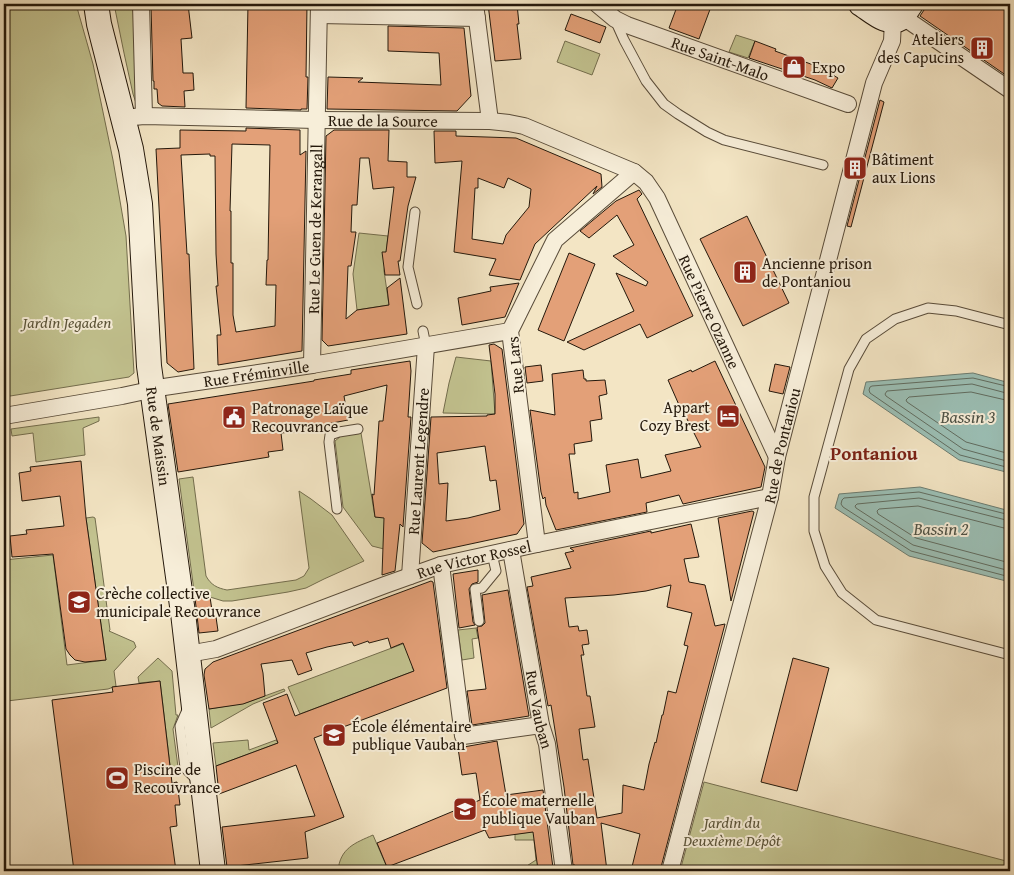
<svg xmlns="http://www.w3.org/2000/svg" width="1014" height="875" viewBox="0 0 1014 875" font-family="'Gentium Book Plus',serif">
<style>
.green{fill:#c2c28f;stroke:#736d4d}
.water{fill:#9bbfb5;stroke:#6b7c71}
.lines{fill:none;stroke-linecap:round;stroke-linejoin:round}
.shore{stroke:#606c60;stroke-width:1}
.building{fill:#e3a078;stroke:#24180b;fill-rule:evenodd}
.lane-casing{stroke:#584b39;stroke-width:11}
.street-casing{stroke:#584b39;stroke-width:18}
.secondary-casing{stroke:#24180b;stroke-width:26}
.lane{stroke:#f7eed9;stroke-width:9}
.street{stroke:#f7eed9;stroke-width:16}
.secondary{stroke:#f7eed9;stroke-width:24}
.labels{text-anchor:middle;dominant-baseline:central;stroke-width:4;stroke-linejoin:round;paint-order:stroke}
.poi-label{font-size:16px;fill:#24180b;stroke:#f7eed9;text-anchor:start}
.street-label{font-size:16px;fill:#24180b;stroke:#f7eed9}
.park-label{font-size:16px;font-style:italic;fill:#5b5439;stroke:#f7eed9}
.water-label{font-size:18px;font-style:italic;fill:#4e5246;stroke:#f7eed9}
.quarter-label{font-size:19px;font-weight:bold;fill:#7a1f14;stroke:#f7eed9}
</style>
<rect width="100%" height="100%" fill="#f3e5c4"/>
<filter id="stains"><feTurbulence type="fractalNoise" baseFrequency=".004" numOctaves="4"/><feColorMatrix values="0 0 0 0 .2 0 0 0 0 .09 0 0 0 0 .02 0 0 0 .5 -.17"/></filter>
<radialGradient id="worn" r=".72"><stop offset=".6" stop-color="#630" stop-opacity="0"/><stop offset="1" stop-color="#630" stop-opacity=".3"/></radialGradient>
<path class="green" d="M4,4H76L93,64L113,160L126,236L134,373L129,377L4,397Z
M114,4H133L137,77L136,103L133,94L124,53Z
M736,35L755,41L748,58L729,52Z
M565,41L600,54L592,75L557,62Z
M359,233L388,236L384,271L389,305L357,310L353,274Z
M456,357L491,361L495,414L443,413L449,383Z
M99,417V421L83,428L85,455L36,462L33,433L12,436L11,429Z
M361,433L375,517L393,518L384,549L372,546L343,507L335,441L341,436Z
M193,477L206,576C211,585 217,588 227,590L296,580L304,576L309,568L299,491L311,499L332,515L364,561L324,579L306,588L288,592L232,601H223L210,597L195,598L179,479Z
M93,517L95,518L110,630L109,631L134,642L136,647L114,671L116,686L108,689L7,701L4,674V560L53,555L67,665L106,660L86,518Z
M476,628L478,638L472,639L474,658L462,660L458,630Z
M444,630V638L420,648L423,663L412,667L414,671L300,714L288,687L421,637Z
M158,658L172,671L176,715H178L173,729L178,767L176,771L171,774L160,681L139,683L138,677Z
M284,689L285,691L253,704L211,728L209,709L245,703Z
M248,740L249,750L276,740L278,743L216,766L213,743Z
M704,782L1010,862V871H680Z
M546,830L553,871H519L536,860L534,840H515V834Z
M373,835L386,865L369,871H338C340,848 355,843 373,835Z"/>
<path class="water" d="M973,373L1010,383V473L959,460L863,394L866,382Z
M920,487L1010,511V582L909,556L835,508L839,494Z"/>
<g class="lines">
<path class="shore" d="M1010,387L973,378L872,386L870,387L869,390L870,393L960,455L1010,468
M1010,394L972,384L887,391L885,394L886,396L963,449L1010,462
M1010,401L971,392L909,397L906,400L907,402L966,442L1010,454
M1010,515L919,492L844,498L842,500L841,504L843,507L911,551L1010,577
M1010,521L919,498L857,504L855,506L856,508L913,545L1010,571
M1010,529L1004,528L918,506L879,509L877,511L878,514L916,538L1010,563"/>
</g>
<path class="building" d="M162,4H188L192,38L181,39L183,73H193L194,90L184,91L185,107L162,106L158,103L157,89H154V81H153L151,6L162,5Z
M248,4H307L306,77H308L307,109H301V110L246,108Z
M488,4H517L519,24H517L521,59L495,61Z
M678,4H712L699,39L669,28Z
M928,4H1010V78L920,16Z
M571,14L606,27L600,43L565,30Z
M388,26L464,28L471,96L457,111L327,109L328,77L363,78L358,82L441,85L439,53L388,51Z
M755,41L776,49L775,51L819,67L838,78L832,88L815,80L749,58Z
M880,100L884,102L851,227L847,226Z
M246,128L300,130V155L306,151L302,351L218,365L217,335H221L216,286H218L216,254L215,156H210V154L181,155L187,254H189L194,369L178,372L167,363L156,149L180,148V130L246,131ZM232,144L270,145L268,260H267L266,285H276L275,326L236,332L233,315V263H231V211H230Z
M334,130H389L388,161L407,162V177H416L408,206L400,261H398L400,275H385L382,252H386L394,187L373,189L369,158H360L357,205H352L351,232H356L351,266H348L346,319L357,310L389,305L387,288L400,278L407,334L328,346L322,340L326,136Z
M434,131H456V136L516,138L601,174L602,187L593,194L597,186L535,244L520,280L489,275L496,259L454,252L462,161L435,163ZM478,178L504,188L508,178L531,189L529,207L506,235L503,244L472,239L475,188H478Z
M639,190L642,194L637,199L693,316L647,338L640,324L584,350L567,342L634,311L616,273L646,286L648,282L613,256L634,245L617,215L589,238L580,231L616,201Z
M747,216L789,303L743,326L700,239Z
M569,253L595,264L564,341L538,330Z
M519,283L505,317L462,325L458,298L491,291L490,287Z
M494,344L502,349L524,524L517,534L433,552L422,543L431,417L487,416V415L495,414V394L489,345ZM485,446L490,481L496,480L500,510L468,518L446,521L448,483L439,484L437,453Z
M410,361L411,371L408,417H411L403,527L400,524L395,571L382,575L384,518L375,517L372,494L374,495L379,421H383L387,385L344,396L348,420L301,429V431L281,433L283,450L268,452L269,457L178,472L168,404L314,381V380L351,374V370Z
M715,361L765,467L761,487L683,504L679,495L646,503L647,512L556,530L546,505L545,497L543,499L541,492L530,410L555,415L552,374L583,370L584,379H586V381L605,380L607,394L599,396L602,419L590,421L592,441L574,444L575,454H569L574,493L578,492V499L610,492L606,465L638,459L641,478L671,471L665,455L701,447L684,413L683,414L668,380L691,370L692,372Z
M775,364L790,367L783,394L769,391Z
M541,365L543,381L527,383L525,367Z
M81,461L86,518L106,660L85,662L75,660L70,655L66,649L53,554L12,557L10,536L27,534L26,530L64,526L60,496L22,501L19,473L31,471L30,467Z
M752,511L754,512L731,601L718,518Z
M691,524L699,557L684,559L689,582L705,585L715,626L725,624L660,871H631L640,834L601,823L607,871H576L575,865H573L564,787L551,705L548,706L527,587L533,586L531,577L571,568L565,553L574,551L570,548L651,531V533ZM671,585L667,607L692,613L684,645L688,646L676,693L668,691L663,715H662L656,743L655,742L649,764L644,790L623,785L622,813L597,818L588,759L583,760L579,729L595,727L590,696H587L581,655H584L582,645L589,644L587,630L579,631L578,626L569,627L565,598L614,595L646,591Z
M478,570V582L472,584L469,589L473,622L475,625L459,628L453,574Z
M431,581L433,582L447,688L314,738L344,817L305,832L308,858L227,867L222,827L315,816L296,765L219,794L216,766L278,743L263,703L287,694L295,716L414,671L403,643L391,648L388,638L369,643L368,641L354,646L352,642L327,647L306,653L312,670L298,675L292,660L261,664L263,673L265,696L243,704L209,709L204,675L205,669L213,662Z
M508,590L529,716L472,725L467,691L486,689L477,627L482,626L485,623L482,595Z
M210,597L213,617H216L218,631L199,633L195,598Z
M793,658L829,668L797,791L761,782Z
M160,681L172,783L177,782L180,805H175L177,826L170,827L176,871H74L52,700L113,692L112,687Z
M497,741L506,795L543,790L553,868L538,870L533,832L489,838L485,830L387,867L377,843L480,800L476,773L462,775L458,748Z"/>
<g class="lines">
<g class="lane-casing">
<path id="lane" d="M615,20L624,40L646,81L664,104L678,114L707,132L724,140L823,165
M415,212L408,267L417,304
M1010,325L956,311L928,308L895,319L866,339L849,369L814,497V531L825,566L842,593L876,620L1010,655
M423,331L426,346
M337,509L329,442L330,435L339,432L358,429
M479,621L475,589L482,588L496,571L492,554
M187,710L180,726L185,768L197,780"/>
</g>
<g class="street-casing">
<g id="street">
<path d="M141,4L144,116"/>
<path d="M475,4L490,121"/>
<path id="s1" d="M597,4L615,19L627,25L848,104"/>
<path d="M319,15L477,18"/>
<path d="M903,17L1010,90"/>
<path id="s2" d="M123,118L144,116L316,120L490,121L509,123L524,126L634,172L646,182L657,198L777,457"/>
<path id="s3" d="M312,365L319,4"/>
<path id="s4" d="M4,416L122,396L164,387L312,365L510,331"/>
<path d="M537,544L510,331L555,240L634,172"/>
<path id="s5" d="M511,550L541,725L547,744L564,871"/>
<path d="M441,565L463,736L541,725"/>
<path id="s6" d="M410,576L426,346"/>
<path id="s7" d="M188,654L216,649L385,585L441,565L537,544L770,497"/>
<path id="s8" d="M670,871L770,497L777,457L874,83L892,41L893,21"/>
</g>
</g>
<g class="secondary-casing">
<g id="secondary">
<path id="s9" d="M96,4L99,24L131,149L140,204L149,366L183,613L213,871"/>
<path d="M861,4C871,10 889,28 902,17C905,14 908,8 911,4"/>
</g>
</g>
<use href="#lane" class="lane"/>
<use href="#street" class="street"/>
<use href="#secondary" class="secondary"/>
</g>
<defs>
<g id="building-square" transform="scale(1.25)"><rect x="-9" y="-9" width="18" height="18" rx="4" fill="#8f2418" stroke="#f7eed9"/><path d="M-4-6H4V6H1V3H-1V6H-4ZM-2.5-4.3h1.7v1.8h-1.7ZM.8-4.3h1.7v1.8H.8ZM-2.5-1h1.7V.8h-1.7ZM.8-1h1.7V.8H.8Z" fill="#fff"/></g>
<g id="shop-square" transform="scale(1.25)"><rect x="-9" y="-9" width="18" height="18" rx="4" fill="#8f2418" stroke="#f7eed9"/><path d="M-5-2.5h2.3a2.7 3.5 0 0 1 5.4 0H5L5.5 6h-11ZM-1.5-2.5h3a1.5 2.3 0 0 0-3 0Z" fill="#fff"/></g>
<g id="hotel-square" transform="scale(1.25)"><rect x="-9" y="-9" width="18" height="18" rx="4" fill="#8f2418" stroke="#f7eed9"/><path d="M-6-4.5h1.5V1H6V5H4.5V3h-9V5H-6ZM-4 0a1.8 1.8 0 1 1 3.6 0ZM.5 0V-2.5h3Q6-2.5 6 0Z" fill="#fff"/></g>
<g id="civic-square" transform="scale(1.25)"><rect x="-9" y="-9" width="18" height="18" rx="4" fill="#8f2418" stroke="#f7eed9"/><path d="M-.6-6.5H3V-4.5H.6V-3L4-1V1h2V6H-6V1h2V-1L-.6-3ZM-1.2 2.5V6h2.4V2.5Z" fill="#fff"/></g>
<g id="school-square" transform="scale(1.25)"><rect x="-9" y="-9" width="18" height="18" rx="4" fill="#8f2418" stroke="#f7eed9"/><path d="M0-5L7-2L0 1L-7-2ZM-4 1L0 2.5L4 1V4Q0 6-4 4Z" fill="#fff"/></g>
<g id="stadium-square" transform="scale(1.25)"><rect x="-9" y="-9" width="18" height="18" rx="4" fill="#8f2418" stroke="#f7eed9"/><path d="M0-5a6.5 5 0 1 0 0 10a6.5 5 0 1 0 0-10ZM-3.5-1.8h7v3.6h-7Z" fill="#fff"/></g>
</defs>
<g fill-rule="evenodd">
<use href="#building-square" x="982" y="48"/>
<use href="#shop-square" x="794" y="67"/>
<use href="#building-square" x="855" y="168"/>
<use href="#building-square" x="745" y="272"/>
<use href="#hotel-square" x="728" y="416"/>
<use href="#civic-square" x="234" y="417"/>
<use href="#school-square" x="79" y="602"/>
<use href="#school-square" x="334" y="735"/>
<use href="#stadium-square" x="117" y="778"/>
<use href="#school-square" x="465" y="809"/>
</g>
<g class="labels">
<g class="poi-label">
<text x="964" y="39" text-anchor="end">Ateliers<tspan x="964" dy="18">des Capucins</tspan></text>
<text x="812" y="67">Expo</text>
<text x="872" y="159">Bâtiment<tspan x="872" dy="18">aux Lions</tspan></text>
<text x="762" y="263">Ancienne prison<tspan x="762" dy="18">de Pontaniou</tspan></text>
<text x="710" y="407" text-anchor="end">Appart<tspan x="710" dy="18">Cozy Brest</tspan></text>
<text x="252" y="408">Patronage Laïque<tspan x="252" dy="18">Recouvrance</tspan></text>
<text x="96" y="593">Crèche collective<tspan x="96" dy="18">municipale Recouvrance</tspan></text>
<text x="352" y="726">École élémentaire<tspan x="352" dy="18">publique Vauban</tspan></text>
<text x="134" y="769">Piscine de<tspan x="134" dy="18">Recouvrance</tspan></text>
<text x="482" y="800">École maternelle<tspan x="482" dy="18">publique Vauban</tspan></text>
</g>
<g class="street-label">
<text stroke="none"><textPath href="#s1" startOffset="136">Rue Saint-Malo</textPath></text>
<text stroke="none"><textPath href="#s2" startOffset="260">Rue de la Source</textPath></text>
<text stroke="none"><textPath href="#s3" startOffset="136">Rue Le Guen de Kerangall</textPath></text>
<text stroke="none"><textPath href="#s2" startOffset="681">Rue Pierre Ozanne</textPath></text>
<text transform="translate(515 365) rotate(-96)">Rue Lars</text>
<text stroke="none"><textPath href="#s4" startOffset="256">Rue Fréminville</textPath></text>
<text stroke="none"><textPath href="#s9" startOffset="438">Rue de Maissin</textPath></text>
<text stroke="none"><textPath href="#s8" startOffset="440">Rue de Pontaniou</textPath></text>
<text stroke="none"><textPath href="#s6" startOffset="115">Rue Laurent Legendre</textPath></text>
<text stroke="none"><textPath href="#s7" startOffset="302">Rue Victor Rossel</textPath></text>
<text stroke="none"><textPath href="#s5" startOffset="162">Rue Vauban</textPath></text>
</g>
<g class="park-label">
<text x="67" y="322">Jardin Jegaden</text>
<text x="732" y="822">Jardin du<tspan x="732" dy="18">Deuxième Dépôt</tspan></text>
</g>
<g class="water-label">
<text x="968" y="416">Bassin 3</text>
<text x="941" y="528">Bassin 2</text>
</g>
<g class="quarter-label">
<text x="874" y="453">Pontaniou</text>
</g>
</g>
<rect width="1014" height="875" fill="none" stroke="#f3e5c4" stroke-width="20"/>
<rect x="5" y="5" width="1004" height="865" fill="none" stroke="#24180b" stroke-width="2.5"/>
<rect x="10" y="10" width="994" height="855" fill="none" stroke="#24180b"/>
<rect width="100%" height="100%" filter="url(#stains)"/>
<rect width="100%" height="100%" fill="url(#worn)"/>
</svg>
